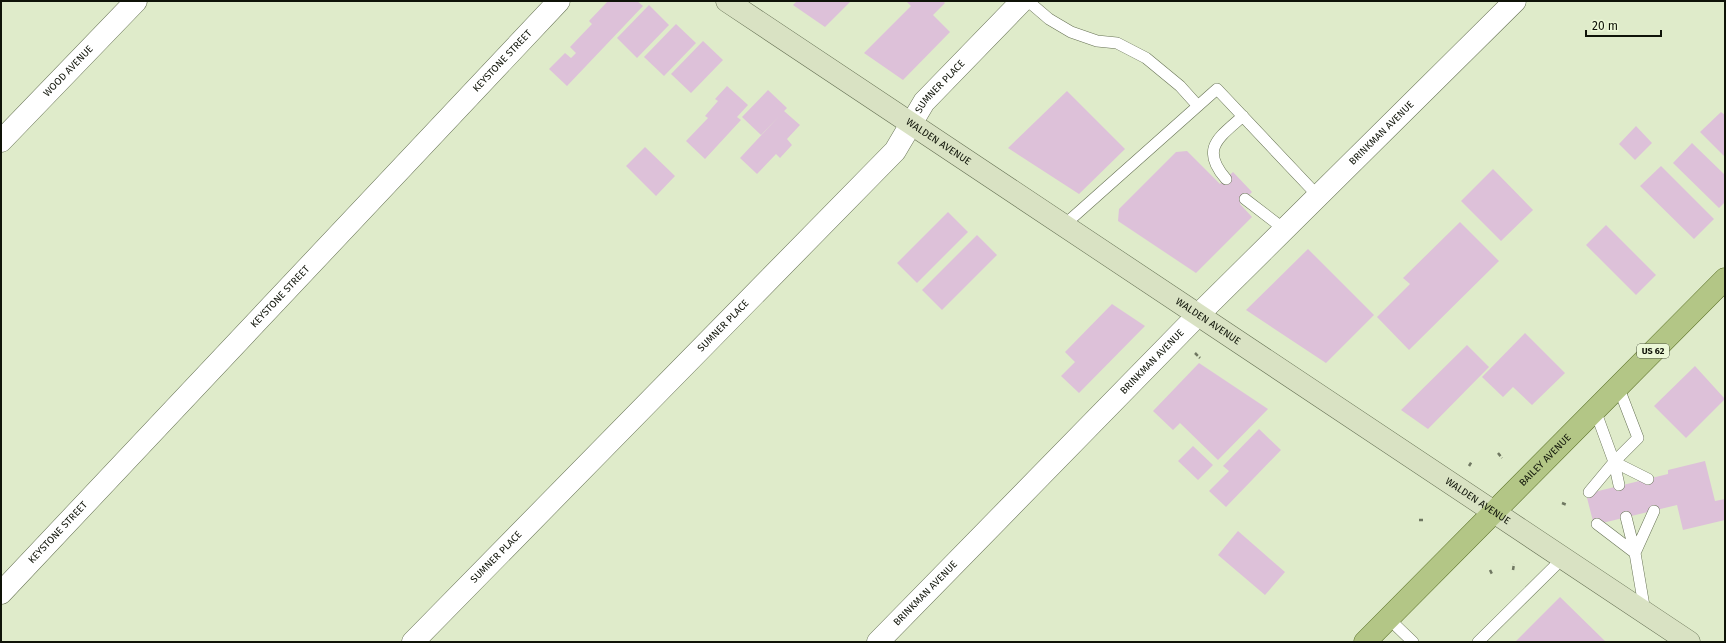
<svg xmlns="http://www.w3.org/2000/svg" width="1726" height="643" viewBox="0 0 1726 643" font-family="'Fira Sans',sans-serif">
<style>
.building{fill:#ddc1d9}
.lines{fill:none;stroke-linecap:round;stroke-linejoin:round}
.service-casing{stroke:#677255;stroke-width:12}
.minor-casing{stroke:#677255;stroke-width:23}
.secondary-casing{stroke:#677255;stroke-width:23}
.primary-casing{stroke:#596f26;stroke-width:23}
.path{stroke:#6f7761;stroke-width:2.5;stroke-dasharray:4 2;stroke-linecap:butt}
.service{stroke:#fff;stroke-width:11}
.minor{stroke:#fff;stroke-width:22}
.secondary{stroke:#d9e2c3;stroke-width:22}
.primary{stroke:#b3c686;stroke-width:22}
.labels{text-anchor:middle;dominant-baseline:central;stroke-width:4;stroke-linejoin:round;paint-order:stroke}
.shield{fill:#ecf8d7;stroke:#515846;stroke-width:1}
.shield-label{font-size:9px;font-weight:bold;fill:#0f1308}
.street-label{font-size:10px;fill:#0f1308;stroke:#ecf8d7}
</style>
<rect width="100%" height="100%" fill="#dfebca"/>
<path class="building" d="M608,1H637L643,6L567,86L549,69L565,53L571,58L576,53L570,47L592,24L589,21Z
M797,1H851L825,27L793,5Z
M906,1H943L945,3L933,15L950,32L903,80L864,53L911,6Z
M649,5L669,25L637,58L617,38Z
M676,24L696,43L664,76L644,57Z
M703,41L723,60L691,93L671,74Z
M727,86L748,105L737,117L741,120L705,159L686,141L708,118L705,116L718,101L715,99Z
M768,90L787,108L761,135L742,117Z
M1067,91L1125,149L1079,194L1008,148Z
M784,111L800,125L787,139L792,145L780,158L776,154L757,174L740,158Z
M1721,112L1725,115V157L1700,132Z
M1636,126L1652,143L1635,160L1619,144Z
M1692,143L1725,175V202L1719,208L1673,163Z
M645,147L675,176L656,196L626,166Z
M1187,151L1220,184L1233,172L1252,192L1240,204L1252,217L1196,273L1118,221L1119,209L1176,152Z
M1661,166L1714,219L1694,239L1640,186Z
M1493,169L1533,210L1501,241L1461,201Z
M948,212L968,232L917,283L897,263Z
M1460,222L1499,261L1409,350L1377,317L1410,284L1403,278Z
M1606,225L1656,275L1636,295L1586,245Z
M977,235L997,255L942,310L922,290Z
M1308,249L1374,315L1326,363L1246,310Z
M1112,304L1145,326L1079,393L1061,376L1075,362L1065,352Z
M1525,333L1565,373L1532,405L1513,387L1503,397L1482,377Z
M1467,345L1489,367L1428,429L1401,410Z
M1199,363L1268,409L1218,460L1180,423L1173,430L1153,411Z
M1695,366L1725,399L1686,438L1654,406Z
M1259,429L1281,450L1226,507L1209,491L1229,471L1223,466Z
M1193,446L1213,465L1198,480L1178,461Z
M1705,461L1715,501L1725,499V520L1683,530L1677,505L1594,525L1586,494L1668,474V470Z
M1238,531L1285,572L1265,595L1218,555Z
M1560,597L1606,642H1515Z"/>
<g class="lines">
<g class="service-casing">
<path id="service" d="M1028,1L1049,19L1071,32L1097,41L1117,43L1146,58L1180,86L1198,106
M1226,179C1199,148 1220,137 1243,116
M1245,199L1284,229
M1063,226L1217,89L1318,196
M1614,462L1638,438L1618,386
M1614,462L1648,479
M1614,462L1619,485
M1589,492L1614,462L1595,410
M1626,517L1635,553
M1597,524L1635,553L1645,612
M1635,553L1654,511
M1388,618L1413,642
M1478,642L1563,558"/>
</g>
<g class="minor-casing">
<g id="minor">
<path id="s1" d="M1,141L136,1"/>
<path id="s2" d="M1,593L559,1"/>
<path id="s3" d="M413,642L895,151L924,102L1022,1"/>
<path id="s4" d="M878,642L1198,315L1515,1"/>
</g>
</g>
<g class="secondary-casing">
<g id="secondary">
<path id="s5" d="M727,1L1689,642"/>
</g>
</g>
<g class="primary-casing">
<g id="primary">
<path id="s6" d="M1365,642L1725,279"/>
</g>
</g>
<path class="path" d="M1195,353L1200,358
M1498,453L1502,458
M1469,466L1472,461
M1562,503L1567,505
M1419,520H1424
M1490,570L1492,574
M1513,570L1514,564"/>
<use href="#service" class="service"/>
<use href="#minor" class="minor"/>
<use href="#secondary" class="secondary"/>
<use href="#primary" class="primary"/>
</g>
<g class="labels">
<rect class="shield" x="1637" y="344" width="32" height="14" rx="3"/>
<g class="shield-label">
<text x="1653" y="351">US 62</text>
</g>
<g class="street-label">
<text stroke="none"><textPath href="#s2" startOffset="731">KEYSTONE STREET</textPath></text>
<text stroke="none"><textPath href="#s1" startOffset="97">WOOD AVENUE</textPath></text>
<text stroke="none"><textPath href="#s3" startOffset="767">SUMNER PLACE</textPath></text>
<text stroke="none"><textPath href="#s4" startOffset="716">BRINKMAN AVENUE</textPath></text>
<text stroke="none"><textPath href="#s5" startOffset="254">WALDEN AVENUE</textPath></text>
<text stroke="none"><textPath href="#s2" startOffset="407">KEYSTONE STREET</textPath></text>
<text stroke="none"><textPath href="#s5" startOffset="578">WALDEN AVENUE</textPath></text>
<text stroke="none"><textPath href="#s3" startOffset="443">SUMNER PLACE</textPath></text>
<text stroke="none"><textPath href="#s4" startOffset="392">BRINKMAN AVENUE</textPath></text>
<text stroke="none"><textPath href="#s6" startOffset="256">BAILEY AVENUE</textPath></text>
<text stroke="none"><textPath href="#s5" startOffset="902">WALDEN AVENUE</textPath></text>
<text stroke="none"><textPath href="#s2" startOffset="83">KEYSTONE STREET</textPath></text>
<text stroke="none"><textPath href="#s3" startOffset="119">SUMNER PLACE</textPath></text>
<text stroke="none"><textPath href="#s4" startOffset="68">BRINKMAN AVENUE</textPath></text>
</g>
</g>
<rect width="1726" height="643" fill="none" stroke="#0f1308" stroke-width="4"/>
<path d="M1586 30v6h75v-6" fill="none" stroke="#0f1308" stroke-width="2"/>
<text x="1592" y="30" font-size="12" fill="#0f1308" stroke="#ecf8d7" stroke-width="3" paint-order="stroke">20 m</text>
</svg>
